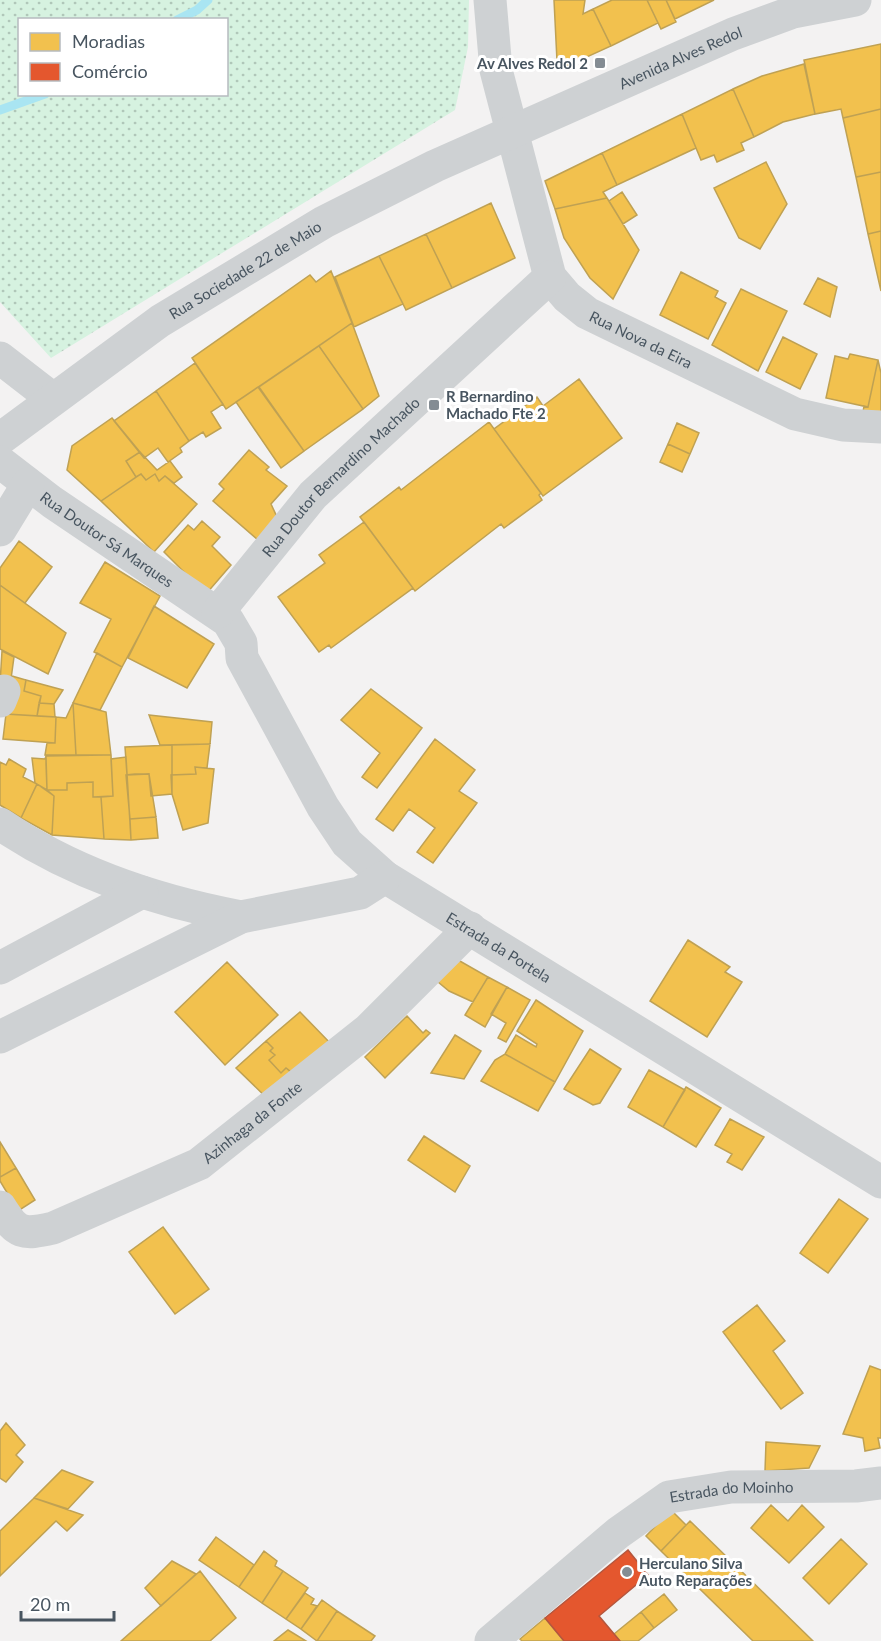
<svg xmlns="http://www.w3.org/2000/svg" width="881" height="1641" viewBox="0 0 881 1641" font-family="Lato,sans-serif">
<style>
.grass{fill:url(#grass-dots);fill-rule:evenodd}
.homes{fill:#f2c14e;stroke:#bfa153;stroke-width:1.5}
.shops{fill:#e4572e;stroke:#b5563d;stroke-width:1.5}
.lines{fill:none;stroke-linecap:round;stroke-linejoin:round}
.stream{stroke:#a9e5f2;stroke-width:9}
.minor{stroke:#ced1d3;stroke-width:33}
.poi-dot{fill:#848c93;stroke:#fff;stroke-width:2}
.labels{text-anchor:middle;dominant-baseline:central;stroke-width:6;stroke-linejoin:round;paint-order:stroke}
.street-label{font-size:15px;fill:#485560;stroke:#fff}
.poi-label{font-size:15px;font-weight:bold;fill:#485560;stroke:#fff;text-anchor:start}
</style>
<defs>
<pattern id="grass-dots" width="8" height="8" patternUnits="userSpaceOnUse" patternTransform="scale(1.5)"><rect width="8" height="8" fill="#d6f2e0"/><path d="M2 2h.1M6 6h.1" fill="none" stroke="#b0c7b9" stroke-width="1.8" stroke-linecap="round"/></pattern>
</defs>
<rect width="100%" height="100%" fill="#f3f2f2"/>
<path class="grass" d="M0,0H469L468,47L455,110L51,358L0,302ZM20,20H226V94H20Z"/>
<path class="homes" d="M554,0H585L583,14L593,9L611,46L565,67L557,61Z
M612,0H647L658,23L611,46L593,9Z
M647,0H666L676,22L661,29Z
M666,0H714L675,19Z
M881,44V109L843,118L841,109L815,114L804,60Z
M804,64L815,114L783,122L754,137L733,89L762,76Z
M733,89L754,137L741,143L744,150L717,162L714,155L701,160L682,114Z
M881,109V172L856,177L843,118Z
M682,114L696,148L617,185L602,153Z
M602,153L617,185L603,192L607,198L555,209L545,181Z
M766,162L787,204L760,249L739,238L714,188Z
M881,172V231L868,234L856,177Z
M622,192L637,215L623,224L609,201Z
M607,198L639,250L613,299L590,278L564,238L555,209Z
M491,203L515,258L452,288L426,234Z
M881,231V291L868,234Z
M426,234L452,288L406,310L379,256Z
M379,256L403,304L354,327L335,277Z
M331,271L352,323L226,409L192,358L310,275L316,282Z
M681,272L718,291L715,297L726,303L708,339L660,315Z
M818,278L837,287L830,317L804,304Z
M741,289L787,311L758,371L712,345Z
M352,323L379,396L363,409L319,346Z
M783,337L817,354L800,389L766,372Z
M319,346L363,409L304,451L259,387Z
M850,354L878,360L868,407L826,398L835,356L848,359Z
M878,360L881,373V414L863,412L864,406L868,407Z
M195,363L223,404L211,412L221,428L206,437L203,432L189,441L156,391Z
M579,379L622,438L543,496L494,429L537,397L543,406Z
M258,387L304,451L281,468L236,402Z
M156,391L189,441L180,448L182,452L168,462L158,448L144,458L114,421Z
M112,418L140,452L126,461L136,477L101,501L67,470L72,446Z
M489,422L541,493L539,495L542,500L504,528L501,524L415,591L360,517L399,487L401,490Z
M677,423L699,433L690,454L668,444Z
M668,444L690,454L682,472L660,462Z
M249,450L269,467L266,470L287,486L271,504L277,517L258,540L213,501L224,489L219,484Z
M140,452L157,470L170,461L182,477L174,483L165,476L159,481L155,474L146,480L141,474L136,477L126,461Z
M141,474L146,480L155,474L159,481L165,476L197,504L154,552L101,501Z
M202,521L220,537L212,546L231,565L206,594L164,552L188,525L194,530Z
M364,522L413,588L331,648L329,645L319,652L278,597L325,563L319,555Z
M19,541L52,567L25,603L0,585V568Z
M105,562L160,596L122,667L94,652L111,619L80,603Z
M0,585L66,633L48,674L0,649Z
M154,606L214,644L187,688L128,658Z
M2,651L14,657L10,686L0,684Z
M97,653L122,667L100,710L73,703Z
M12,676L26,680L24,691L41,696L37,716L6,714Z
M26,680L63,690L54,704L39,703L41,696L24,691Z
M371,689L422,728L377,788L362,777L380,753L341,720Z
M39,703L54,704L55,717L37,716Z
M73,703L76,755H45L47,743H55L56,717L66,718Z
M73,703L106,712L111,755H76Z
M6,714L56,717L55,743L3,739Z
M149,715L212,722L210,744L160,745Z
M435,739L475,770L459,791L477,803L433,863L417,852L435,828L409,809L393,831L376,819Z
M210,744L207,768L195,767L196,774L172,775V745Z
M172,745V794L151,796L149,774L127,775L125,747Z
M106,755H111L113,796L93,797V782L67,783V790H47L46,756Z
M46,756V764L47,790L35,783L32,758L45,759Z
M126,757L131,840L104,839L101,797L113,796L111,759Z
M9,759L26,769L23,777L37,784L21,818L0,805V762L6,765Z
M195,767L214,769L208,823L183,830L172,794L171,775L196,774Z
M135,774H149L156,817L130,819L126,775Z
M93,782V797H101L104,839L52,835L54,796L47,790H67V783Z
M37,784L54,796L52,835L21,818Z
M156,817L158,838L131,840L130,819Z
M688,940L730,967L725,972L742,982L707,1037L650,1001Z
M451,956L488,977L473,1002L449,991L432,977Z
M227,962L278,1015L225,1065L175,1012Z
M488,977L507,987L485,1027L465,1015Z
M507,987L530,1000L506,1042L498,1038L506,1023L491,1014Z
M536,1000L583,1031L555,1082L505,1054L516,1035L536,1047L537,1044L517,1031Z
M300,1012L335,1048L291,1072L286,1068L281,1073L269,1060L275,1055L270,1051L273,1048L266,1041Z
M407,1016L423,1033L426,1030L430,1033L385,1078L365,1057Z
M455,1035L481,1051L464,1079L431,1073Z
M266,1041L273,1048L270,1051L275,1055L269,1060L281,1073L286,1068L291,1072L270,1101L236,1068Z
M590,1049L621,1069L600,1103L593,1105L564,1089Z
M505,1054L555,1082L538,1111L481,1081L495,1060Z
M649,1070L685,1090L663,1127L628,1107Z
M686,1087L721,1108L696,1147L663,1127Z
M730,1119L764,1137L742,1170L727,1162L732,1154L715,1145Z
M424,1136L470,1166L455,1192L408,1160Z
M0,1142L16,1168L0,1177Z
M16,1168L35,1200L18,1211L0,1181V1177Z
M839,1199L868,1219L828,1273L800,1253Z
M163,1227L209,1289L175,1314L129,1252Z
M757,1305L785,1341L773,1351L803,1393L781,1409L723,1332Z
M870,1366L881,1370V1438H878L880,1448L865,1451L863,1438L843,1434Z
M6,1423L25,1445L16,1455L23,1462L6,1482L0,1478V1431Z
M766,1442L820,1446L809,1468L765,1471Z
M62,1470L93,1482L68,1509L34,1498Z
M34,1498L83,1515L67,1531L56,1521L0,1576V1531Z
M771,1505L788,1521L802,1505L824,1527L789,1563L751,1528Z
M671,1510L686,1525L661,1551L646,1536Z
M690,1521L813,1641H753L661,1551Z
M216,1537L254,1565L239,1587L199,1560Z
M841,1539L867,1564L829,1604L803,1578Z
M264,1551L277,1561L275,1566L283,1571L262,1603L239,1587Z
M172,1561L196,1574L161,1606L145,1588Z
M200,1571L236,1618L210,1641H121Z
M283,1571L308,1588L286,1619L262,1603Z
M305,1593L314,1599L311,1604L317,1606L301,1629L286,1619Z
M664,1594L677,1610L654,1628L641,1612Z
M322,1600L337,1611L317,1641L301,1629Z
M337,1611L375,1636L371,1641H317Z
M641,1612L654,1628L638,1641H620L614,1634Z
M545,1618L564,1641H522L520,1639Z
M288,1630L306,1641H274Z"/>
<path class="shops" d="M628,1550L648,1575L599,1616L620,1641H564L545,1618Z"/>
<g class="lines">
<path class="stream" d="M177,20L197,10L208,0
M0,110L45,94"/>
<g class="minor">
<path id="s1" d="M490,0L496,70L550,277L567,297L587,313L795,414L843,425L881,427"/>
<path d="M0,358L53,399"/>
<path id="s2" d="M0,439L160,321L324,222L435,166L733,34L793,12L855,0"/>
<path id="s3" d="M0,462L52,502L228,621L241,643L242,658L323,807L347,843L385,877L881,1182"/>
<path d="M0,530L28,484"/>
<path id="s4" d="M218,612L313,495L550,277"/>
<path d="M0,701L4,691"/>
<path d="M0,824C72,873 156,901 241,917"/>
<path d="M0,968L142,892"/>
<path d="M0,1037L241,917L360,893L385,877"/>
<path id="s5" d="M0,1207C17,1234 22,1235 53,1228L199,1164L368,1030L470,928"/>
<path id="s6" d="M491,1641L618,1533L669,1497L731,1487L856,1486L881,1483"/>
</g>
</g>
<g class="poi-dot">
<rect x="594" y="57" width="12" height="12" rx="3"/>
<rect x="428" y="399" width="12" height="12" rx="3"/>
<circle cx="627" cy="1572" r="6"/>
</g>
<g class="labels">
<g class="street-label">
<text stroke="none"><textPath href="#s2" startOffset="783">Avenida Alves Redol</textPath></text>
<text stroke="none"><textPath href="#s2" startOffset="298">Rua Sociedade 22 de Maio</textPath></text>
<text stroke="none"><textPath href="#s1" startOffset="396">Rua Nova da Eira</textPath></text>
<text stroke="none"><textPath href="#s4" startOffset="183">Rua Doutor Bernardino Machado</textPath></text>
<text stroke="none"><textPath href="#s3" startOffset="132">Rua Doutor Sá Marques</textPath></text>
<text stroke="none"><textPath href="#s3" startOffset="716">Estrada da Portela</textPath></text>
<text stroke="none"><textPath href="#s5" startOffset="291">Azinhaga da Fonte</textPath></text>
<text stroke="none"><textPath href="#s6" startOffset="292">Estrada do Moinho</textPath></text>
</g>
<g class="poi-label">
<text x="588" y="63" text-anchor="end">Av Alves Redol 2</text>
<text x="446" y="396">R Bernardino<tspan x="446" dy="17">Machado Fte 2</tspan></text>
<text x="639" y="1563">Herculano Silva<tspan x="639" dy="17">Auto Reparações</tspan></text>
</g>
</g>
<rect x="18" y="18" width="210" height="78" fill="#ffffff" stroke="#b6bbbf" stroke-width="1.5"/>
<rect x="30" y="33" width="30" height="18" fill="#f2c14e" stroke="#b6bbbf" stroke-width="1.5"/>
<text x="72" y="48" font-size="18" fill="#485560">Moradias</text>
<rect x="30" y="63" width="30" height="18" fill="#e4572e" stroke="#b6bbbf" stroke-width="1.5"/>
<text x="72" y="78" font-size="18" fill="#485560">Comércio</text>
<path d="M21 1611v9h93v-9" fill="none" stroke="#485560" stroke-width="3"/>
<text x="30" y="1611" font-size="18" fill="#485560" stroke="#ffffff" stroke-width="4.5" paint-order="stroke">20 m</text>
</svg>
